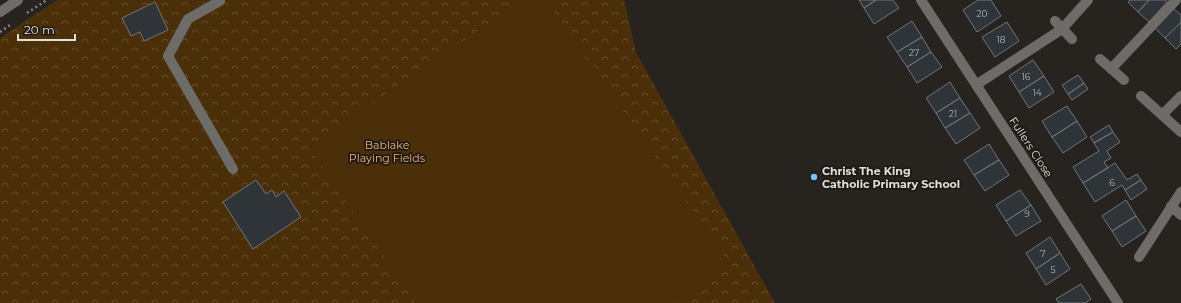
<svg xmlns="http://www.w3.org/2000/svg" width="1181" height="303" viewBox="0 0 1181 303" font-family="Montserrat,sans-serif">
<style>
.park{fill:url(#park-crowns)}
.pitch{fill:#4b2f09}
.building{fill:#2f3438;stroke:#70767b}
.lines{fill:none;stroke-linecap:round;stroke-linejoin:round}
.path{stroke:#888582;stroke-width:2.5;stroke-dasharray:2 3;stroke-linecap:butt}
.minor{stroke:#6e6c69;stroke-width:10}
.poi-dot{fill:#78bff7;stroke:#1d1a15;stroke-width:1.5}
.labels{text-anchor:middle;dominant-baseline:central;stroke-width:3.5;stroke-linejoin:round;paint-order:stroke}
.number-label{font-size:9px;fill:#b4b4b3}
.park-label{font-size:11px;fill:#f5b974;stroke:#1d1a15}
.street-label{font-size:11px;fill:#e1dfdc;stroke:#1d1a15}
.poi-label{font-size:11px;font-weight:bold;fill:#e1dfdc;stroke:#1d1a15;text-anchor:start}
</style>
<defs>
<pattern id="park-crowns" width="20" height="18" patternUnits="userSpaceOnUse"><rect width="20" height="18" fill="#4b2f09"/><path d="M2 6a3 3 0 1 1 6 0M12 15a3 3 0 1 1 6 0" fill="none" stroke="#654d2c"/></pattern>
</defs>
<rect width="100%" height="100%" fill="#27231f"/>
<path class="park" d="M57,0H624L636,52L775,303H0V38Z"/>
<path class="pitch" d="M523,0H546L731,266L677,303H416L309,147Z"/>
<path class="building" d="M859,0H876L864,8Z
M876,0H893L899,8L874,24L864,8Z
M978,0H991L1001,16L977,32L963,10Z
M1130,0H1149L1138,12L1128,2Z
M1149,0H1166L1167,2L1149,22L1138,12Z
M155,2L168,30L144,41L140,32L131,36L122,18Z
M1174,9L1181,15V22L1165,38L1155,28Z
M912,21L922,37L897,52L887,37Z
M1007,22L1019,41L995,57L982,37Z
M1181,22V44L1176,49L1165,38Z
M922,37L931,52L907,67L897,52Z
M931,52L942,67L917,83L907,67Z
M1033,60L1044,76L1019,92L1009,76Z
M1078,75L1084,83L1068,94L1062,85Z
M1044,76L1054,92L1029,108L1019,92Z
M950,82L960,98L936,113L926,98Z
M1084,83L1088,89L1072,100L1068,94Z
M960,98L970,113L945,128L936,113Z
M1067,106L1077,121L1052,137L1042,121Z
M970,113L980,128L956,144L945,128Z
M1077,121L1087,137L1063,153L1052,137Z
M1109,125L1113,132L1094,143L1090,137Z
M1113,132L1120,142L1107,151L1111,158L1104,162L1108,168L1083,183L1073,167L1099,151L1094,143Z
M989,144L999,160L974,175L964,160Z
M999,160L1009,175L985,191L974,175Z
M1115,163L1127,180L1137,174L1141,180L1125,190L1122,185L1095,202L1083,183Z
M256,180L266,194L272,190L276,197L284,191L301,217L253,249L223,202Z
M1141,180L1147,189L1131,200L1125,190Z
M1020,190L1031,205L1006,221L996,205Z
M1126,200L1136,216L1112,231L1102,216Z
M1031,205L1041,221L1016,236L1006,221Z
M1136,216L1146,231L1122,247L1112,231Z
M1050,237L1060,253L1036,269L1026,253Z
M1060,253L1070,269L1046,285L1036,269Z
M1081,284L1091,299L1085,303H1059L1056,299Z"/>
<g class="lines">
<path class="path" d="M27,13L47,0
M0,32L10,25"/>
<path class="minor" d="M921,0L1118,303
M220,1L188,19L168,56L233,169
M0,12L18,0
M1055,21L1072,39
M1100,59L1124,80
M1111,69L1176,0
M976,85L1062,29L1088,0
M1141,96L1181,132
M1162,115L1181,96
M1171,206L1181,215
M1139,257L1181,192"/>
</g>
<circle class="poi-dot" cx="814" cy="177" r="4"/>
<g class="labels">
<g class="number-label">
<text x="982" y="13">20</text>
<text x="1001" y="39">18</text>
<text x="914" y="52">27</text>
<text x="1026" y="76">16</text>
<text x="1037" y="92">14</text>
<text x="953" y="113">21</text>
<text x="1112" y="182">6</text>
<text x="1027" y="213">9</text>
<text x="1043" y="253">7</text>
<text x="1053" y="269">5</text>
</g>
<g class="park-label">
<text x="387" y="145">Bablake<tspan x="387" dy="13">Playing Fields</tspan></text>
</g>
<g class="street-label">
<text transform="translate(1031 147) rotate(57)">Fullers Close</text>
</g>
<g class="poi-label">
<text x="822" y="171">Christ The King<tspan x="822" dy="13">Catholic Primary School</tspan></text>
</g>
</g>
<path d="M18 34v6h57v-6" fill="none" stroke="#e1dfdc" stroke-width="2"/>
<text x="24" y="34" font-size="12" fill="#e1dfdc" stroke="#1d1a15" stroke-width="3" paint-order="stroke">20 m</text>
</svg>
